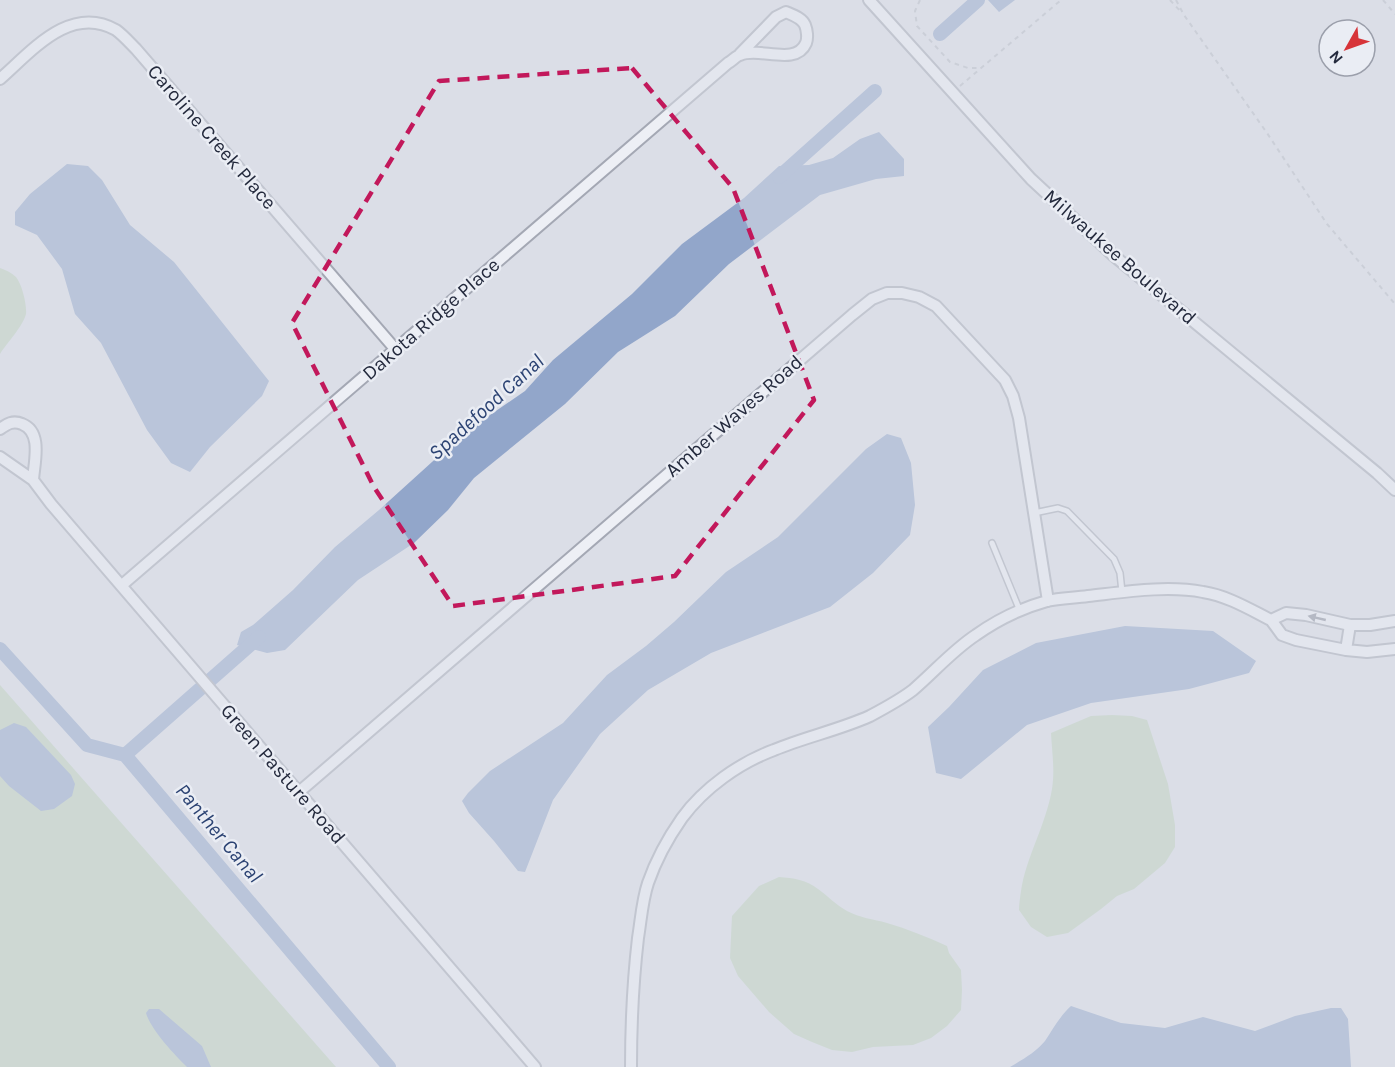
<svg xmlns="http://www.w3.org/2000/svg" width="1395" height="1067" viewBox="0 0 1395 1067" font-family="Karla,sans-serif">
<style>
.green{fill:#bed1bb}
.water{fill:#92a6ca}
.lines{fill:none;stroke-linecap:round;stroke-linejoin:round}
.canal{stroke:#92a6ca;stroke-width:14}
.lane-casing{stroke:#a4a8b4;stroke-width:8}
.street-casing{stroke:#a4a8b4;stroke-width:14}
.path{stroke:#b9bcc5;stroke-width:2;stroke-dasharray:4.5 4.5;stroke-linecap:butt}
.lane{stroke:#edeff5;stroke-width:5}
.street{stroke:#edeff5;stroke-width:10}
.oneway{fill:#888c99}
.marked{fill:none;stroke:#c2185b;stroke-width:4.5;stroke-dasharray:12 8;stroke-linejoin:round}
.labels{text-anchor:middle;dominant-baseline:central;stroke-width:5;stroke-linejoin:round;paint-order:stroke}
.street-label{font-size:20px;fill:#242a3d;stroke:#eaedf4}
.water-label{font-size:21px;font-style:italic;fill:#2c4373;stroke:#eaedf4}
</style>
<rect width="100%" height="100%" fill="#dbdee7"/>
<path class="green" d="M0,268C6,270 12,273 16,277C22,284 27,305 26,314C23,326 7,343 0,354Z
M0,685L336,1067H0Z
M1112,715L1132,716L1147,720L1168,784L1175,825V847L1165,863L1134,889L1117,896L1101,909L1068,933L1047,937L1031,927L1019,910C1019,904 1020,898 1021,891C1026,857 1046,825 1052,789C1055,771 1052,752 1051,733L1091,716Z
M779,877C793,878 807,880 818,889C828,896 836,905 847,911C860,918 873,919 887,923C907,929 928,937 947,946L949,953L961,970L962,990L961,1010L947,1026L931,1038L913,1045L873,1047L852,1052L832,1050L812,1042L794,1034L769,1012L738,976L730,958L732,916L759,886Z"/>
<path class="water" d="M988,0H1015L999,12Z
M879,132L904,159V176L876,179L820,195L729,264L675,316L618,352L565,404L474,478L448,510L414,543L358,580L285,650L267,653L237,645L241,632L253,625L293,590L335,547L379,510L464,433L525,391L553,360L632,294L682,244L744,198L779,166L809,165L833,158L860,139Z
M67,164L88,166L102,180L130,225L174,262L269,381L262,396L210,447L190,472L171,463L147,430L101,343L75,314L62,269L37,235L15,225V212L30,194Z
M887,434L901,438L911,463L915,505L910,535L873,573L830,607L711,653L648,690L600,734L553,800L525,872L518,871L494,841L469,813L462,801L468,793L490,771L563,723L607,675L646,646L674,622L726,572L778,537L866,449Z
M1125,626L1213,631L1256,661L1249,673L1189,689L1091,703L1027,725L961,779L936,773L928,727L949,707L983,670L1036,643Z
M14,723L26,727L71,775L75,784L72,796L54,809L41,811L9,786L0,776V730Z
M1071,1006L1121,1023L1165,1028L1203,1017L1255,1031L1295,1016L1331,1008H1341L1348,1019L1351,1067H1010C1022,1060 1036,1052 1045,1041C1053,1029 1060,1016 1071,1006Z
M149,1009H159L202,1046L211,1067H187C174,1054 151,1030 146,1013Z"/>
<g class="lines">
<path class="canal" d="M940,34L978,0
M779,177L875,91
M0,649L87,745L125,755L389,1067
M125,755L259,637"/>
<g class="lane-casing">
<path id="lane" d="M1034,513L1058,508L1067,511L1114,559L1120,573L1122,592
M992,543L1020,611"/>
</g>
<g class="street-casing">
<path id="street" d="M869,0L1031,179L1113,255L1377,473L1395,490
M0,79C32,51 70,4 116,30C123,35 130,43 136,49L396,350
M0,429C7,424 13,420 22,424C43,432 34,463 33,480
M0,457L33,480L51,504L535,1067
M122,585L728,63C732,61 736,56 740,55C758,46 796,67 806,43C808,38 807,30 805,25C802,18 793,15 786,12L776,17L740,54
M1395,621L1370,625H1350L1306,615L1286,613L1271,620L1282,635L1296,640L1346,650L1367,652L1395,649
M1346,650L1350,625
M299,792L852,315L872,299L887,293H902L919,297L936,306L1005,380L1013,396L1019,418L1048,601
M631,1067C631,1024 633,981 638,938C641,920 642,901 648,883C656,860 668,838 682,818C704,788 739,763 774,750C805,737 839,730 870,716C885,708 900,700 913,690C934,672 953,650 976,635C997,620 1022,608 1047,601C1060,598 1074,598 1088,596C1124,592 1167,585 1203,592C1228,596 1249,609 1271,620"/>
</g>
<path class="path" d="M920,0L915,11L917,26L950,62L968,68H981
M1170,0L1182,13
M1176,0L1184,15L1267,133L1327,224L1395,304
M1383,0L1395,14
M960,86L1061,0"/>
<use href="#lane" class="lane"/>
<use href="#street" class="street"/>
</g>
<defs><path id="oneway-solid" d="M-6-.8H1V-3.2L6.5 0L1 3.2V.8H-6Z" transform="scale(1.5)"/></defs>
<use class="oneway" href="#oneway-solid" transform="translate(1317 618) rotate(-167)"/>
<path d="M0 0H1395V1067H0ZM632,68L733,188L814,400L675,576L453,606L374,487L292,323L439,81Z" fill="#dbdee7" fill-opacity=".55" fill-rule="evenodd"/>
<path class="marked" d="M632,68L733,188L814,400L675,576L453,606L374,487L292,323L439,81Z"/>
<g class="labels">
<g class="street-label">
<text transform="translate(212 137) rotate(49)">Caroline Creek Place</text>
<text transform="translate(1120 257) rotate(41)">Milwaukee Boulevard</text>
<text transform="translate(431 319) rotate(-41)">Dakota Ridge Place</text>
<text transform="translate(734 416) rotate(-41)">Amber Waves Road</text>
<text transform="translate(283 774) rotate(49)">Green Pasture Road</text>
</g>
<g class="water-label">
<text transform="translate(486 407) rotate(-42)">Spadefood Canal</text>
<text transform="translate(219 833) rotate(50)">Panther Canal</text>
</g>
</g>
<g transform="translate(1347 48) rotate(230)"><circle r="28" fill="#eaedf4" stroke="#9b9fab" stroke-width="1.5"/>
<path d="M0-4.5L10 22L0 15L-10 22Z" fill="#d73439"/>
<text y="-9" font-size="16" font-weight="bold" text-anchor="middle" fill="#242a3d">N</text>
</g>
</svg>
